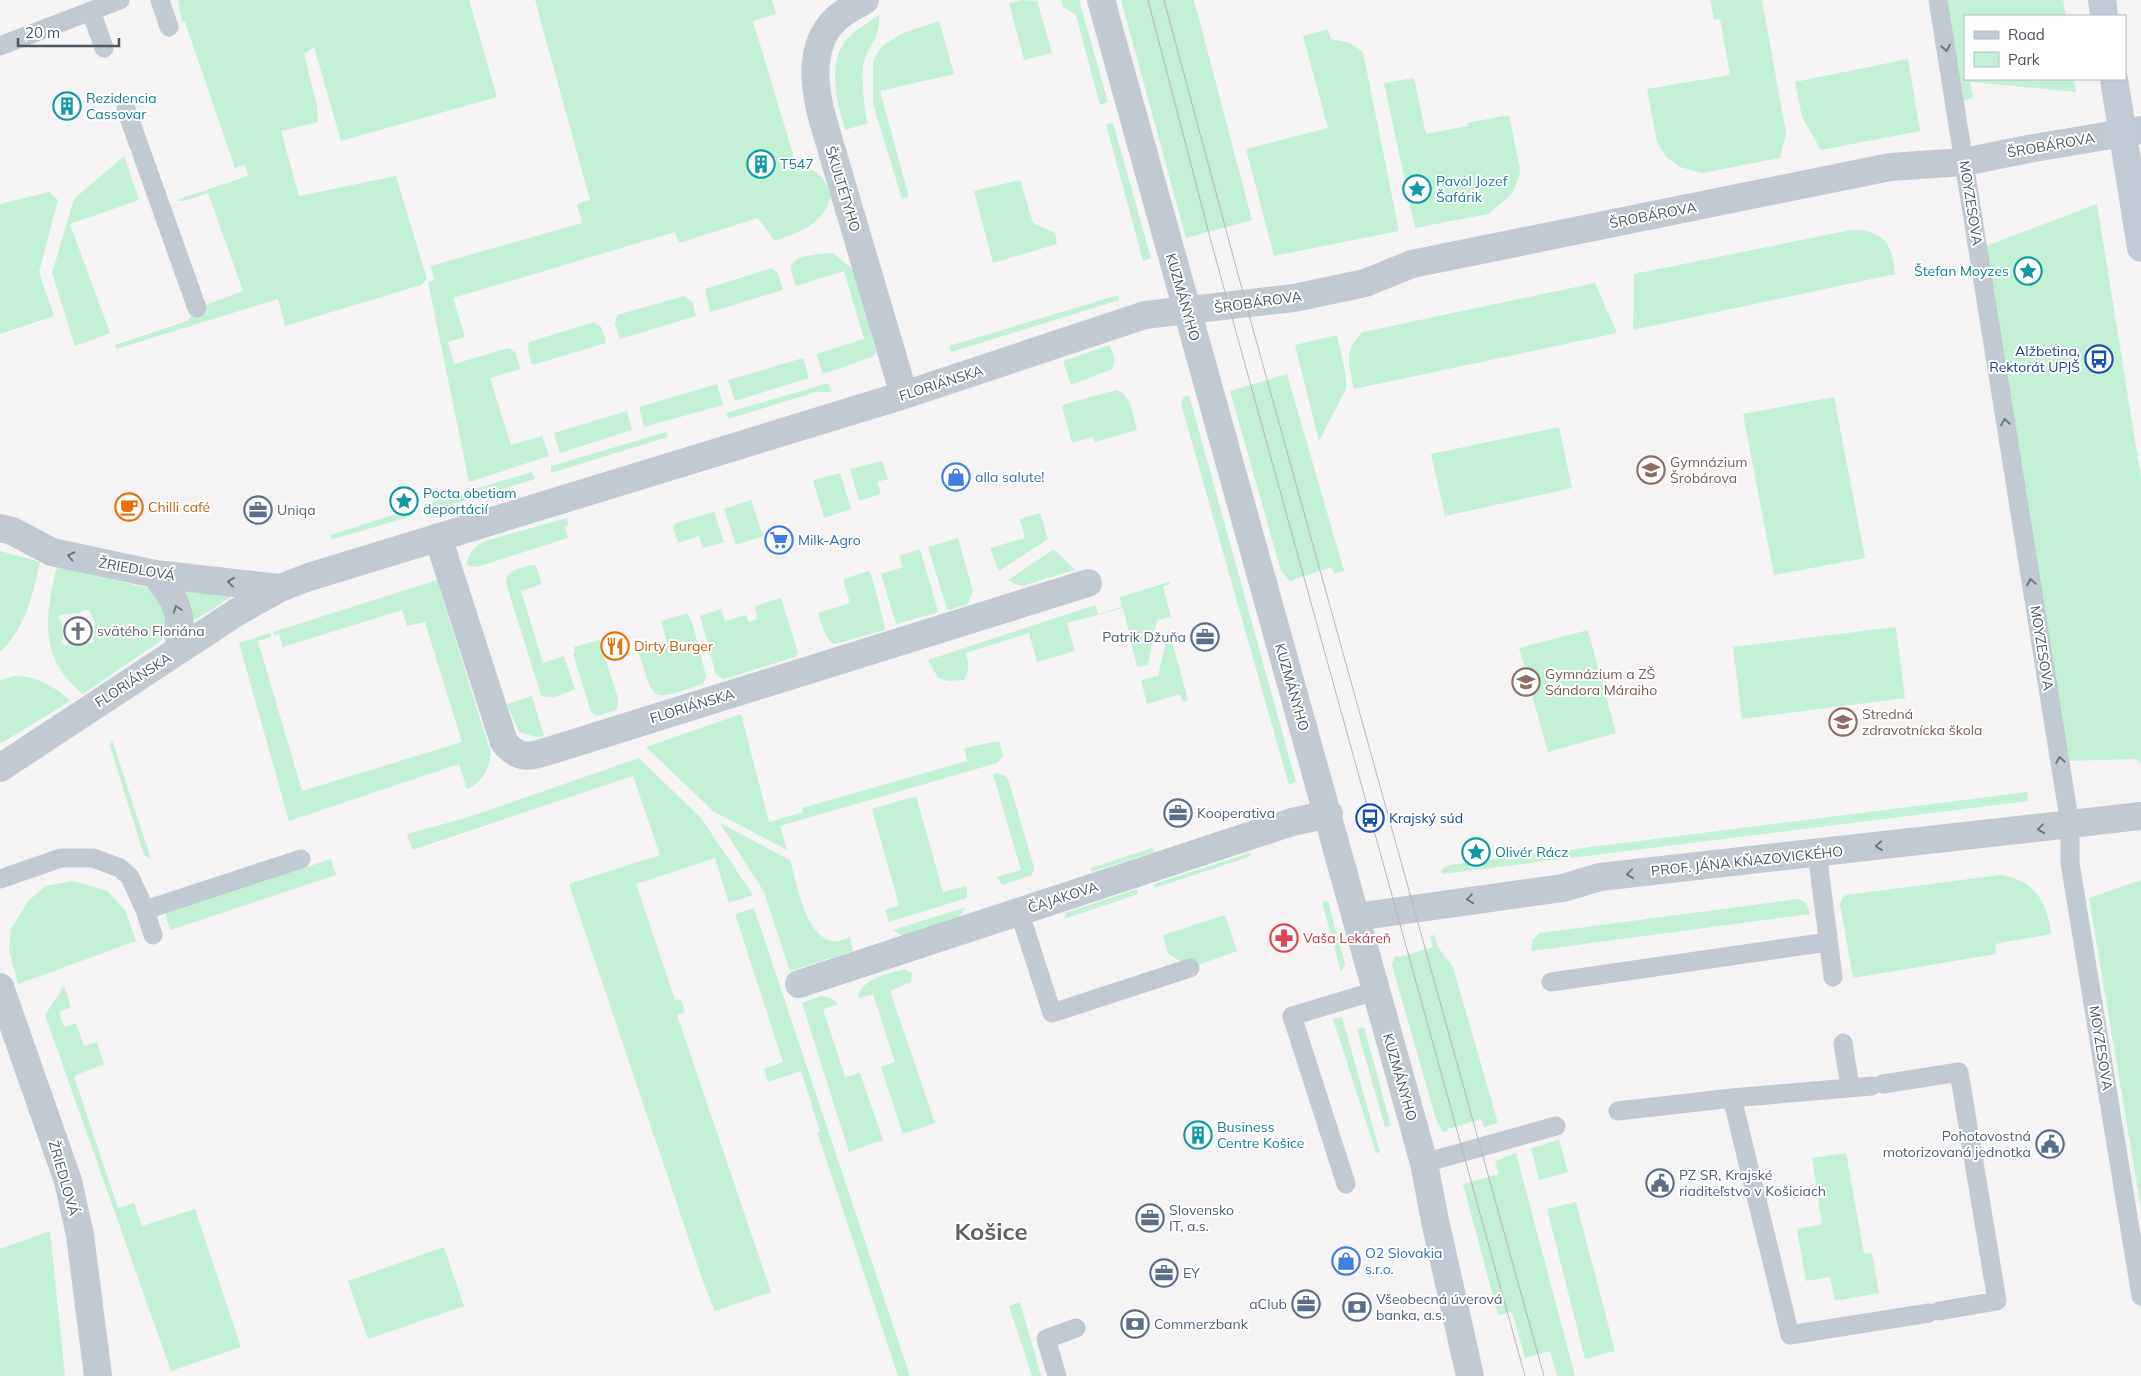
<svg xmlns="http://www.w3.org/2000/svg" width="2141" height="1376" viewBox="0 0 2141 1376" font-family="Mulish,sans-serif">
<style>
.green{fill:#c3f1d5;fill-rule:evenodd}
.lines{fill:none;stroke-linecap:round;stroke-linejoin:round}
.lane{stroke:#c1cad2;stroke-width:19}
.street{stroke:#c1cad2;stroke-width:28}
.secondary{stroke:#c1cbd6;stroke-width:28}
.tram{stroke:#b5b8bd;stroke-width:1}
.oneway{stroke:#6e7983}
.labels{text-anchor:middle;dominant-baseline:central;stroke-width:4;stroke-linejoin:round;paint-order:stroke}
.culture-label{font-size:14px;fill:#0d838f;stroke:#fff;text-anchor:start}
.street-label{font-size:14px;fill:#4a5661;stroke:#fff}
.transit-label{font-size:14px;fill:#164399;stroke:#fff;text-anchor:end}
.education-label{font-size:14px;fill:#785e54;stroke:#fff;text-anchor:start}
.shop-label{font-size:14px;fill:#366cbe;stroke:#fff;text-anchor:start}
.food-label{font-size:14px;fill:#c56008;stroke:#fff;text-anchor:start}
.service-label{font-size:14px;fill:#4e5e75;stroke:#fff;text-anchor:start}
.worship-label{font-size:14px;fill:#5b616d;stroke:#fff;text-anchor:start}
.health-label{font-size:14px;fill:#be3a42;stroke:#fff;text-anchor:start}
.town-label{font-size:24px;font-weight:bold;fill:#5f6368;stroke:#fff}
</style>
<rect width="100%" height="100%" fill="#f5f3f3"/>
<path class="green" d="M178,0H469L497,97L341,141L314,47L304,54L317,107L318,122L281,131L299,196L396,176L427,279L421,285L285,326L278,299L116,349L115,345L187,321L193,313L192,310L243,291L208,193L183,201L176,200L248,176L245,165L235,168L185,22L182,23Z
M535,0H772L776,14L753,21L796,164C820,173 821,171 831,196C822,226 801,231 775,241L758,218L679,243L675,232L453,298L465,337L448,342L454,364L509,348L516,353L520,369L490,378L511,445L542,436L549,456L469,482L428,282L435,280L430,266L582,223L577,204L590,200Z
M1022,0L1037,1L1052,53L1024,60L1009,3Z
M1061,0H1079L1108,102L1100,105L1076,15L1063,7Z
M1121,0H1194L1252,220L1186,238Z
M1710,0H1762L1784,122L1786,133L1780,158L1702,173L1680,167L1666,157L1657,142L1647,89L1730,75L1720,19L1714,20Z
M1945,0H2063L2066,16H1965V79H2074L2076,92L1970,82L1973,98L1961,101Z
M879,15C880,39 873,38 865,58C860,68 864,111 868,123L845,130C837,102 826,62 848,38C856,29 870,22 879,15Z
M939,21L954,74L880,91L909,197L902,199L873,104V61L882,46L903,33Z
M1328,29L1331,39L1350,43L1363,52L1399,231L1274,256L1246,149L1328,128L1303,36Z
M1908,59L1920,131L1821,150L1802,117L1795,82Z
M1414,78L1426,134L1468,126L1467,123L1509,115L1520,169L1519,178L1511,195L1488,214L1415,228L1384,83Z
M1113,123L1151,258L1143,261L1106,124Z
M124,156L139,200L70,224L110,333L75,346L52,273L74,199Z
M1020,180L1033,223L1055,233L1057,244L993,263L974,191Z
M49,192L58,200L39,272L54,316L0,334V204Z
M2097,204L2141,478V763L2137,759L2065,761L1983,247Z
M1851,230C1884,230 1892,243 1895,274L1633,330L1634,274Z
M833,253L854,270L876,352L872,357L823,374L816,354L864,339L844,271L796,286C795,281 792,275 791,270C790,254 821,254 833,253Z
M772,268L778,273L783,290L710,312L705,289Z
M1595,283L1617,333L1354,389C1349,365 1342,351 1363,332Z
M1118,295L1119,300L951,352L949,346Z
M684,296L692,301L696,316L620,339L615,324L617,315Z
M594,322L602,328L606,343L532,365L528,350L529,342Z
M1337,335L1346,376V389L1319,441L1295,345Z
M1110,345L1115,361L1112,369L1071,385L1063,361Z
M803,358L809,378L735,401L728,380Z
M1287,374L1344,571L1334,574L1332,567L1295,579L1291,582L1281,571L1230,391Z
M828,383L832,392H816L728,419L726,413Z
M717,384L723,405L644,427L639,407Z
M1116,390C1132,395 1133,416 1137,430L1095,442L1093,437L1072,443L1062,407L1065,404Z
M1189,395L1296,782L1289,785L1181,404L1184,396Z
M1834,397L1865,558L1774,575L1743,414Z
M627,411L632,430L560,453L554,433Z
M1559,427L1572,488L1445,516L1431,454Z
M666,432L668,437L551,473V466Z
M881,461L883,463L888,479L877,482L881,494L859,501L850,469Z
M532,472L535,479L427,512L425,504Z
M840,473L851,509L824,518L813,480Z
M751,500L763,536L736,545L724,509Z
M409,510L412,516L331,540L330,535Z
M714,512L724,542L703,548L699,536L678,543L673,527L676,523Z
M1040,513L1048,539L999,571L990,548L1025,538L1020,519Z
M567,518L568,525L565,527L568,538L477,567L466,565C470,552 474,547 485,541Z
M958,538L973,591L968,604L949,610L946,606L928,547Z
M920,549L938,611L936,613L896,624L881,574L903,567L899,556Z
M1054,549L1075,570L1025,585H1018L1008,580Z
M0,551L40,562C33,594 25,629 0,652Z
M532,565L536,566L542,584L521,591L543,663L564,656L575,689C563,694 552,701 541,695L506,583C506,569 521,568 532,565Z
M57,566L151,589L170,609L166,637L83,694C38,658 45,616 57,566ZM83,610H89C91,616 96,620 95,627C95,633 93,635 94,641L88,644L84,641L68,643L66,646L61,642L63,639L61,621L58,617L61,615L79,613Z
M869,571L874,584L885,627L884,630L834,644C824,637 822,625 818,613L850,603L843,579Z
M437,580L491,754C489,769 482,783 467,789L459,764L289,821L239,643L270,633L271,637L258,641L302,791L462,742L425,622L407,626L402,610L283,647L279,634L275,635L273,632Z
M1169,582L1170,584L1163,586L1171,617L1157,620L1148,665L1137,667L1123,608L1067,623L1075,651L1037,662L1029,633L966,653C968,663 970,672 964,680L948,681L938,678L928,660L1095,605L1098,614L1122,607L1120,597Z
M179,589L234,595L192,622Z
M781,598L798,653L795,657L724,679L716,675L700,616L721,609L725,621L746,615L749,622L757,619L755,606Z
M687,613L693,625L706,676L703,684C652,700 655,706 639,653L668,646L661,621Z
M1896,627L1905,698L1742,719L1733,647Z
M1169,630L1188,700L1183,702L1180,694L1147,704L1141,680L1158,676Z
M1588,630L1616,733L1548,752L1519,648Z
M599,640L618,698L617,710L597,716L591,712L573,654L575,653L574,647Z
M15,676C37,676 54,686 70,701L0,744V680Z
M532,696L544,736L536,737L519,732L507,704Z
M741,714L769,822L803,812L802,808L967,761L964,748L999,741L1003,756L997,763L780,826L787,850L713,811L646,747Z
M112,740L151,859L144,855L110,746Z
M639,758L701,818L753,895L729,903L715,858L636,884L675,1000L681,999L685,1012L677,1015L771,1292L715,1311L705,1287L569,884L660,855L633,776L412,850L407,834L466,818Z
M997,773L1007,777L1009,782L1034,867L1032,875L1003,885L996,877L1021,870L993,774Z
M2027,792L2028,801L1442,874L1441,870L1449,865Z
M916,796L943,892L967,886V898L889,922L885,910L899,905L872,809Z
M720,823L790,860C797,883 804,933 831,941C837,943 844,939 850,937L853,951L790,971L764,892Z
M1152,848L1154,852L1091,872L1090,868Z
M1250,853L1251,856L1155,888L1154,884Z
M331,859L336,875L170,930L165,913Z
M2000,875C2034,879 2048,903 2051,934L1995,944L1996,954L1853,978L1840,904L1842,898L1846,895Z
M2141,880V1209L2089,898Z
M73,881L107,891L125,910L136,941L18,984L9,950L11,929L28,901L46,886Z
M1137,889L1138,894L1064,919L1066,913Z
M1799,899L1806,903L1810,914L1531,951L1533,939L1540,933Z
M1328,901L1344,960L1345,965L1341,972L1322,902Z
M966,907L959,917L908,935L902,936L893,930Z
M754,908L910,1376H898L817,1132L820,1131L801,1071L768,1082L764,1069L783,1062L735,914Z
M1225,915L1237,951L1190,968L1168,953L1163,935Z
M1435,935L1437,946L1453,967L1498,1123L1484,1127L1481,1119L1448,1129L1447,1132H1443L1436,1119L1392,965L1395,956L1400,957L1433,947L1430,936Z
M905,969L912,974L911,982L890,991L935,1123L903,1134L881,1067L895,1062L873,994L858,998C862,977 887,975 905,969Z
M64,986L71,1007L59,1012L64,1027L76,1023L84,1046L97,1042L104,1064L74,1076L118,1208L134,1203L142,1226L195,1209L241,1347L171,1371L45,1015Z
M822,996L831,998L838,1004L823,1009L845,1077L860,1073L883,1140L849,1152L802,1003Z
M1342,1017L1380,1152L1376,1153L1333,1019Z
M1364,1027L1391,1126L1385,1127L1357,1029Z
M1559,1140L1568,1172L1539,1180L1531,1148Z
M1516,1153L1575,1376H1557L1550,1351L1525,1358L1512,1312L1498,1315L1463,1184L1499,1174L1495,1161Z
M1846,1153L1864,1254L1872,1253L1879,1293L1835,1301L1830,1277L1806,1281L1797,1229L1822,1224L1812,1158Z
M1576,1202L1615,1351L1585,1359L1547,1209Z
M50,1231L65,1376H0V1249Z
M444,1247L464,1306L368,1339L348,1281Z
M1020,1302L1041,1376H1032L1009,1306Z"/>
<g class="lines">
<path class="lane" d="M160,0L169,27
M1938,0L2070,825V863L2141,1296
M91,11L104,48
M0,46L120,0
M126,109L197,308
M1817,853L1833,977
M0,879L61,858H93L120,868L130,877L145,910L301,859
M145,910L153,935
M1019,911L1052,1013L1190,968
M1551,982L1828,942
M1843,1043L1850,1087
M1883,1084L1959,1072L1997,1301L1939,1311
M1732,1098L1872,1086
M1618,1111L1732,1098L1790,1335L1929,1313
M1424,1163L1556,1126
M1346,1184L1292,1016L1375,991
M1057,1376L1046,1339L1076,1328"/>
<path class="street" d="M865,0C856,6 844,11 836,19C807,46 814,90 824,124L904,395
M1101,0L1424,1163L1435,1221L1470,1376
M0,528L12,531L52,552L155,574L280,588
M438,537L504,742C520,762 532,756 552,750L1088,583
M155,574C180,607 181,609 179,650
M0,768L237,612L280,588L309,577L904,395L1145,315L1294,298L1365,283L1412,264L1890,167L1964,162L2028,149L2141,130
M1356,917L1563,888L1600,877L2141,816
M799,984L1292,822L1329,814
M0,987L68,1181L80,1235L98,1376"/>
<path class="secondary" d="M2102,0L2104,16
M2114,79L2141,248"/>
<path class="tram" d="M1148,0L1212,245L1525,1376
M1164,0L1246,304L1544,1376"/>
</g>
<defs><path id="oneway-chevron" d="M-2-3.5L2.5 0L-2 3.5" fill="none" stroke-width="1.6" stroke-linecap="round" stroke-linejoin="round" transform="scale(1.25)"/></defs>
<g class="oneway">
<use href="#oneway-chevron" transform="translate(1946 48) rotate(81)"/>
<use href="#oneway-chevron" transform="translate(2005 422) rotate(-99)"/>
<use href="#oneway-chevron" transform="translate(71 556) rotate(-168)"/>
<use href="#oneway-chevron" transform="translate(231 582) rotate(-174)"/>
<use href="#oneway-chevron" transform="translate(2031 582) rotate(-99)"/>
<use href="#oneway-chevron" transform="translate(177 609) rotate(-108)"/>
<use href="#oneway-chevron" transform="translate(2060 760) rotate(-99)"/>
<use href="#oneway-chevron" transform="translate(2041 829) rotate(173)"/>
<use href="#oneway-chevron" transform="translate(1879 846) rotate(174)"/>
<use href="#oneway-chevron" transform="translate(1630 874) rotate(174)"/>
<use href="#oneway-chevron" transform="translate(1470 899) rotate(173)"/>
</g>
<defs>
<g id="building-ring" transform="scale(1.4375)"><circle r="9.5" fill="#fff" stroke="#0f9aa8" stroke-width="1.5"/><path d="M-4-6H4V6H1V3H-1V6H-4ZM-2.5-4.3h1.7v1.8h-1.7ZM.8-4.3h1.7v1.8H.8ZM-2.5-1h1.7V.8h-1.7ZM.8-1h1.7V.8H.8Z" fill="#0f9aa8"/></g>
<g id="sight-ring" transform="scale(1.4375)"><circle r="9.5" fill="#fff" stroke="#0f9aa8" stroke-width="1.5"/><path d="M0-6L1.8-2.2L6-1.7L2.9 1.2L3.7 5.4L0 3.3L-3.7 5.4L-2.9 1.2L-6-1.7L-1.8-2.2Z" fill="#0f9aa8"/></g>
<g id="bus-ring" transform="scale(1.4375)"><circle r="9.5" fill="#fff" stroke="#1a4fb4" stroke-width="1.5"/><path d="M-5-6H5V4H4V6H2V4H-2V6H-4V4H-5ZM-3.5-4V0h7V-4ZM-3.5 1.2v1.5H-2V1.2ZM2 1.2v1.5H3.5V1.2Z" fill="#1a4fb4"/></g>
<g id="school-ring" transform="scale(1.4375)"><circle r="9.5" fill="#fff" stroke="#8d6e63" stroke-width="1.5"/><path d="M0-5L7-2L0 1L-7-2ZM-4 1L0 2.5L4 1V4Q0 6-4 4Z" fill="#8d6e63"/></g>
<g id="shop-ring" transform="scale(1.4375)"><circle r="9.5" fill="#fff" stroke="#3f7fe0" stroke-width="1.5"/><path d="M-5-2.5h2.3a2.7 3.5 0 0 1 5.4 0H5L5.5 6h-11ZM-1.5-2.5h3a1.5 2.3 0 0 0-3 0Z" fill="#3f7fe0"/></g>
<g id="cafe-ring" transform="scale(1.4375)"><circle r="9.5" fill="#fff" stroke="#e8710a" stroke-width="1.5"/><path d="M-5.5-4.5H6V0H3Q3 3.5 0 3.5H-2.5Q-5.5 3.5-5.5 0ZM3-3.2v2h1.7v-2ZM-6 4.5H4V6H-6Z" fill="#e8710a"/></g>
<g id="office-ring" transform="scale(1.4375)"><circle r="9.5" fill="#fff" stroke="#5c6f8a" stroke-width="1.5"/><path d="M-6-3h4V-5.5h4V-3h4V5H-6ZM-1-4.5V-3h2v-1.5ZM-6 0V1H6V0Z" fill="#5c6f8a"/></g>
<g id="supermarket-ring" transform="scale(1.4375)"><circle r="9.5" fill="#fff" stroke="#3f7fe0" stroke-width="1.5"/><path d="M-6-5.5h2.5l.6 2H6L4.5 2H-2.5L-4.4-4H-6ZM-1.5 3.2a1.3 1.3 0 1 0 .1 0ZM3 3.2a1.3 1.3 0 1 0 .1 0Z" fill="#3f7fe0"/></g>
<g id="church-ring" transform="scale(1.4375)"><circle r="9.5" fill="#fff" stroke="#6b7280" stroke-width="1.5"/><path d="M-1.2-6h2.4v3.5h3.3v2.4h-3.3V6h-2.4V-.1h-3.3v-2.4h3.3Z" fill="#6b7280"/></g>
<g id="restaurant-ring" transform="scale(1.4375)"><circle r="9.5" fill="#fff" stroke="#e8710a" stroke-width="1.5"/><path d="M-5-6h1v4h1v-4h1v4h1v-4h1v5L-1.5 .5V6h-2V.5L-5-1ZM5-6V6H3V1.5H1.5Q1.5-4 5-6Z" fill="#e8710a"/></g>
<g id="pharmacy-ring" transform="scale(1.4375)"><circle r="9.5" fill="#fff" stroke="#e0444e" stroke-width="1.5"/><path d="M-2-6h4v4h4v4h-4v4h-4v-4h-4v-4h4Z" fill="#e0444e"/></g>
<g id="civic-ring" transform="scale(1.4375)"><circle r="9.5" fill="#fff" stroke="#5c6f8a" stroke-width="1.5"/><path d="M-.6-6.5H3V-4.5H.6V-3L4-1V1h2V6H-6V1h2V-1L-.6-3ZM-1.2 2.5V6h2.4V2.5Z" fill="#5c6f8a"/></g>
<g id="bank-ring" transform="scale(1.4375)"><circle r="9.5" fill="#fff" stroke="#5c6f8a" stroke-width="1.5"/><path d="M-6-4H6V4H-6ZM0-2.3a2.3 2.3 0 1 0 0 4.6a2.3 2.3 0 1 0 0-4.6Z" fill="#5c6f8a"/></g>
</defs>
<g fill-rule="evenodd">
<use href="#building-ring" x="67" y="106"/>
<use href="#building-ring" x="761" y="164"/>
<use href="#sight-ring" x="1417" y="189"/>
<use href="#sight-ring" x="2028" y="271"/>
<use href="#bus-ring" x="2099" y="359"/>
<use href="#school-ring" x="1651" y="470"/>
<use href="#shop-ring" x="956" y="477"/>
<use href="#sight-ring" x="404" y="501"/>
<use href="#cafe-ring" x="129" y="507"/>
<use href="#office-ring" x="258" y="510"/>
<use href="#supermarket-ring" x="779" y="540"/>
<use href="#church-ring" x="78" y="631"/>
<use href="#office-ring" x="1205" y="637"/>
<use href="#restaurant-ring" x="615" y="646"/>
<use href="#school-ring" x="1526" y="682"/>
<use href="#school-ring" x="1843" y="722"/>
<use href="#office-ring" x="1178" y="813"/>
<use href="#bus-ring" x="1370" y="818"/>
<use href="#sight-ring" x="1476" y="852"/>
<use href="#pharmacy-ring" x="1284" y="938"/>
<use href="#building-ring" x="1198" y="1135"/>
<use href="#civic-ring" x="2050" y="1144"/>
<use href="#civic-ring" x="1660" y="1183"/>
<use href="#office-ring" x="1150" y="1218"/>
<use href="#shop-ring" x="1346" y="1261"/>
<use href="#office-ring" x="1164" y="1273"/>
<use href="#office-ring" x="1306" y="1304"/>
<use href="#bank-ring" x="1357" y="1307"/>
<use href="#bank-ring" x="1135" y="1324"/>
</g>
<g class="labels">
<g class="culture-label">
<text x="86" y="98">Rezidencia<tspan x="86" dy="16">Cassovar</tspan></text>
<text x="780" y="164">T547</text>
<text x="1436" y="181">Pavol Jozef<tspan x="1436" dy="16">Šafárik</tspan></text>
<text x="2009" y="271" text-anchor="end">Štefan Moyzes</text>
<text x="423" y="493">Pocta obetiam<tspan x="423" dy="16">deportácií</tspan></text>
<text x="1495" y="852">Olivér Rácz</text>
<text x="1217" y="1127">Business<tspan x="1217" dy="16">Centre Košice</tspan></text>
</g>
<g class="street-label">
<text transform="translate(2051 145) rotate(-10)">ŠROBÁROVA</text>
<text transform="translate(843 189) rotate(73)">ŠKULTÉTYHO</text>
<text transform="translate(1971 203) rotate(81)">MOYZESOVA</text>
<text transform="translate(1653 215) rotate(-11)">ŠROBÁROVA</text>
<text transform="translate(1183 297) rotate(74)">KUZMÁNYHO</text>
<text transform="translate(1258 302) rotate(-8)">ŠROBÁROVA</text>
<text transform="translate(941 383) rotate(-18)">FLORIÁNSKA</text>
<text transform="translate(137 569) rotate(10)">ŽRIEDLOVÁ</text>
<text transform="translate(2042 648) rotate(81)">MOYZESOVA</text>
<text transform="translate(133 680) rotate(-33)">FLORIÁNSKA</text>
<text transform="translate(1292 687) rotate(74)">KUZMÁNYHO</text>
<text transform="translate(692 706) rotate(-17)">FLORIÁNSKA</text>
<text transform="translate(1747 861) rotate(-6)">PROF. JÁNA KŇAZOVICKÉHO</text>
<text transform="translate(1063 897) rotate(-18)">ČAJAKOVA</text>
<text transform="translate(2101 1048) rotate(81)">MOYZESOVA</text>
<text transform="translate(1400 1077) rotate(74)">KUZMÁNYHO</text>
<text transform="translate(64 1178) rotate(74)">ŽRIEDLOVÁ</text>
</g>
<g class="transit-label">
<text x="2080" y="351">Alžbetina,<tspan x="2080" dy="16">Rektorát UPJŠ</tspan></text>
<text x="1389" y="818" text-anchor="start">Krajský súd</text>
</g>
<g class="education-label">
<text x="1670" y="462">Gymnázium<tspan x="1670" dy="16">Šrobárova</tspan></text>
<text x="1545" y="674">Gymnázium a ZŠ<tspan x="1545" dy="16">Sándora Máraiho</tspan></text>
<text x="1862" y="714">Stredná<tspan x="1862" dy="16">zdravotnícka škola</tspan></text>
</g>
<g class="shop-label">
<text x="975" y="477">alla salute!</text>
<text x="798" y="540">Milk-Agro</text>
<text x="1365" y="1253">O2 Slovakia<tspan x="1365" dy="16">s.r.o.</tspan></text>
</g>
<g class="food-label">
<text x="148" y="507">Chilli café</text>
<text x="634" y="646">Dirty Burger</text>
</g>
<g class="service-label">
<text x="277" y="510">Uniqa</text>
<text x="1186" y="637" text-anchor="end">Patrik Džuňa</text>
<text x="1197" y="813">Kooperativa</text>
<text x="2031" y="1136" text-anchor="end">Pohotovostná<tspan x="2031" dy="16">motorizovaná jednotka</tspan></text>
<text x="1679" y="1175">PZ SR, Krajské<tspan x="1679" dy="16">riaditeľstvo v Košiciach</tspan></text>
<text x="1169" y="1210">Slovensko<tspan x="1169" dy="16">IT, a.s.</tspan></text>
<text x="1183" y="1273">EY</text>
<text x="1376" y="1299">Všeobecná úverová<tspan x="1376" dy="16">banka, a.s.</tspan></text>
<text x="1287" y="1304" text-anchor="end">aClub</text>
<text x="1154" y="1324">Commerzbank</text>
</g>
<g class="worship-label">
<text x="97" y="631">svätého Floriána</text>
</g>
<g class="health-label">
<text x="1303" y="938">Vaša Lekáreň</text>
</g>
<g class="town-label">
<text x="991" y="1231">Košice</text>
</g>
</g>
<rect x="1964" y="15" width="162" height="65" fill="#ffffff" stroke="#b7bbc0"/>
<rect x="1974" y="31" width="25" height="8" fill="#c1cbd6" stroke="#b7bbc0"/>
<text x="2008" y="40" font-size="15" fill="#4a5661">Road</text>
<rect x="1974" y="52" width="25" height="15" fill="#c3f1d5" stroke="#b7bbc0"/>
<text x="2008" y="65" font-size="15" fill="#4a5661">Park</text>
<path d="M18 38v8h101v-8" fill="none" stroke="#4a5661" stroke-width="2.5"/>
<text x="25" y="38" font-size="15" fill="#4a5661" stroke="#ffffff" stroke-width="4" paint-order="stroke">20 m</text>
</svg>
